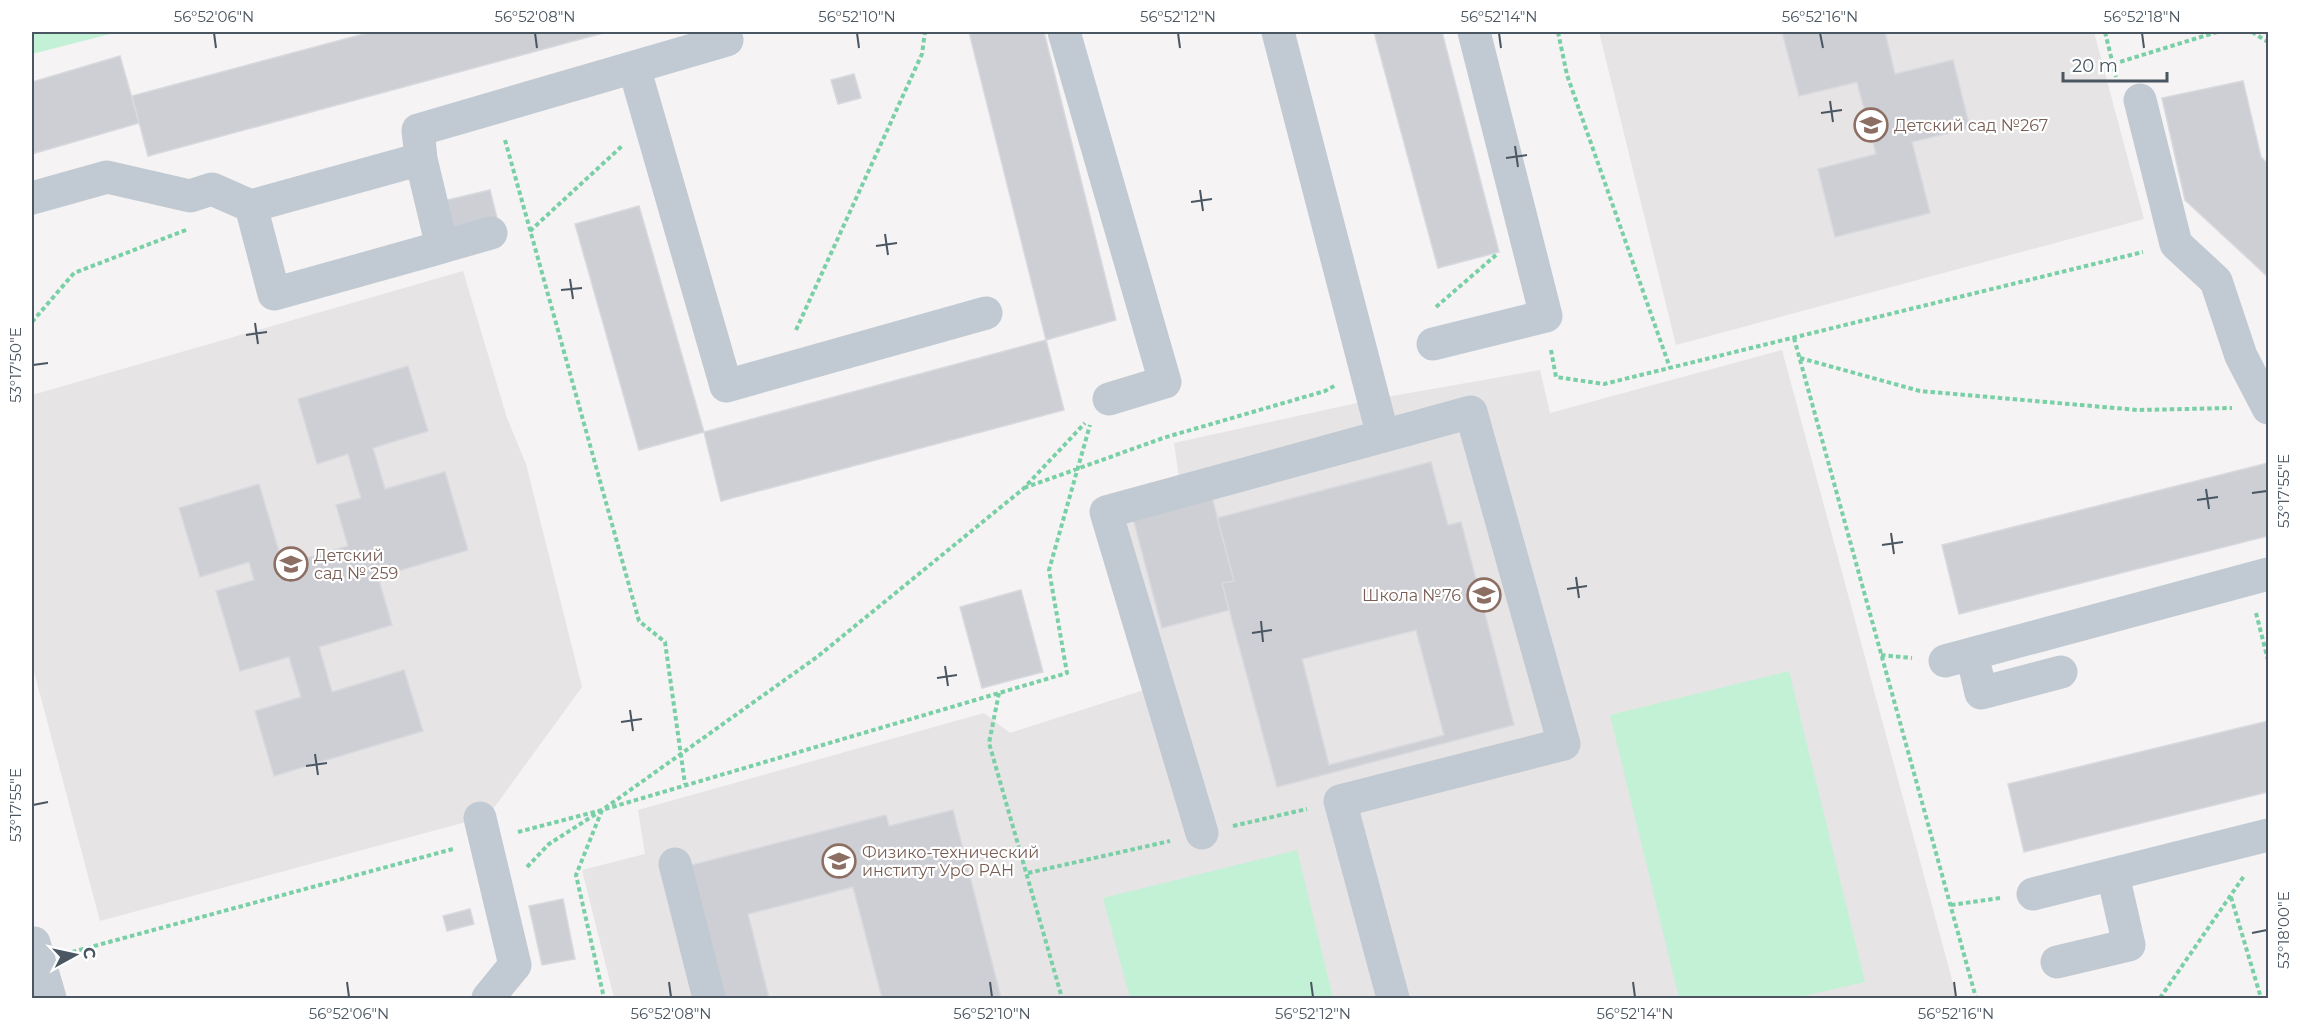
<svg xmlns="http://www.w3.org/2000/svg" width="2300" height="1030" viewBox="0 0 2300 1030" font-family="Montserrat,sans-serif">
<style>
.education{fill:#e6e4e5}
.green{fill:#c3f1d5}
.building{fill:#cdcfd5;stroke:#d7d9de;stroke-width:1.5;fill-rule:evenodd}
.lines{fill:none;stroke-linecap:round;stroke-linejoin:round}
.path{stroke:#7ad0a6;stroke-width:4;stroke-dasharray:4.5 3;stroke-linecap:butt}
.minor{stroke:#c1cad2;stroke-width:33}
.ticks{fill:none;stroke:#4a5661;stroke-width:2}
.labels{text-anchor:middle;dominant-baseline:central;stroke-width:4.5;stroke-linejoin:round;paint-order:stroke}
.education-label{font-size:16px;fill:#785e54;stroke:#fff;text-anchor:start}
.neatline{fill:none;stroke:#4a5661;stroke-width:2}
.ticks-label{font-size:15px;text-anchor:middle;fill:#4a5661}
</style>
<rect width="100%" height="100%" fill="#f5f3f3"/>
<path class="education" d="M1599,32H2094L2144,219L1676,345Z
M463,271L507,418L526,464L582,687L488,816L100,921L32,664V395Z
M1782,350L1957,998H614L582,870L645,854L638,810L984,713L1010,733L1147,689L1092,501L1179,477L1174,443L1375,399L1540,370L1550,413Z"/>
<path class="green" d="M32,32H118L32,54Z
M1789,671L1865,982L1795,998H1679L1610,715Z
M1297,850L1333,998H1130L1103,898Z"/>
<path class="building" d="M371,32H607L148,156L132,96Z
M969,32H1044L1116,320L1046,340Z
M1374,32H1442L1499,252L1438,268Z
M1782,32H1885L1895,74L1953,60L1970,128L1912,142L1930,213L1835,237L1818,169L1876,154L1857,82L1799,96Z
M120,56L139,123L32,154V82Z
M854,74L861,98L838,104L831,80Z
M2243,81L2261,157L2268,164V277L2185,200L2162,98Z
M490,190L498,222L447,234L439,202Z
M639,206L704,432L639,450L575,224Z
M1046,340L1064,410L721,501L704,432Z
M408,366L428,431L373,448L385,489L445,472L468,550L378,577L392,625L319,647L332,692L404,670L423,731L274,776L255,711L301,697L289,657L240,671L216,591L254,580L249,562L200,577L179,508L259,484L283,565L348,546L336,505L361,498L348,454L317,464L298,399Z
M1431,462L1448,525L1461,522L1514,725L1277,787L1222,583L1234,581L1217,518ZM1416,630L1444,735L1329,765L1302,659Z
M2268,463V536L1959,614L1942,545Z
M1212,497L1234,581L1222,583L1229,610L1162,628L1133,518Z
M1021,590L1043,672L982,688L960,607Z
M2268,721V792L2024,852L2008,784Z
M953,810L1001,998H882L853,887L748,914L769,998H717L684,867L886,815L889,826Z
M563,899L575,959L542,965L529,906Z
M470,909L474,924L447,931L443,916Z"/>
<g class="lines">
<path class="path" d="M1558,32L1567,75L1670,368
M2105,32L2116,77
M2252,32L2268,42
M2113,64L2217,32
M505,140L639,621L665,642L685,784
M530,231L622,146
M1436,307L1496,255
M32,322L74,273L186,230
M796,330L922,54L925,32
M1794,338L1976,998
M1551,350L1556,377L1604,384L2143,252
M1800,358L1920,391L2138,410L2232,408
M1024,488L1163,438L1325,391L1336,385
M2256,613L2268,660
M1881,655L1912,658
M999,693L989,743L1062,998
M605,808L817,657L1023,489L1085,423
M602,810L576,875L604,998
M1233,826L1307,809
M518,832L602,810L1067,673L1049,570L1090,425
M527,867L549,844L599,812
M1028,873L1170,841
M2231,897L2261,998
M1951,905L2000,898
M72,952L453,849
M2160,998L2244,876"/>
<path class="minor" d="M1064,32L1165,382L1109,399
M1278,32L1383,436
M634,67L726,386L986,313
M2140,100L2176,244L2216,281L2241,356L2268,408
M32,198L107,177L190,196L212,189L251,206L421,159L418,130L727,40L724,32
M251,206L274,294L442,247L421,159
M442,247L491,233
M1433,344L1546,316L1474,32
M1972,654L1981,693L2061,672
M1945,661L2268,574
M480,818L515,965L488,998
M1202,833L1106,512L1471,412L1564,744L1340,801L1393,998
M675,864L709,998
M2033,894L2268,835
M32,944L34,943L50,998
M2057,962L2129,945L2113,875"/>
</g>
<path class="ticks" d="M214,33L216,48M535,33L537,48M857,33L859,48M1178,33L1180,48M1499,33L1501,48M1820,33L1823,48M2142,33L2144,48M1830,101L1833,122M1821,113L1842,110M1515,146L1518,167M1506,158L1527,155M1200,190L1203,211M1191,202L1212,199M885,234L888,255M876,246L897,243M570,279L573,299M561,290L582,288M255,323L258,344M246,335L267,332M33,365L48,363M2206,489L2209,509M2252,493L2267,491M2197,500L2218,497M1891,533L1894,554M1882,545L1903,542M1576,577L1579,598M1567,589L1587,586M1261,621L1263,642M1252,633L1272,630M945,666L948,686M937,678L957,675M630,710L633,731M621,722L642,719M315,754L318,775M306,766L327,763M33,805L48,802M2252,933L2267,930M347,982L349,997M669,982L671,997M990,982L992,997M1311,982L1313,997M1633,982L1635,997M1954,982L1956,997"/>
<defs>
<g id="school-ring" transform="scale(1.725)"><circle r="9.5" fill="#fff" stroke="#8d6e63" stroke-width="1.5"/><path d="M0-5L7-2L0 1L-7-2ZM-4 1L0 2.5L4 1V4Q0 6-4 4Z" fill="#8d6e63"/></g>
<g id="university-ring" transform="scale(1.725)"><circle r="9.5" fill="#fff" stroke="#8d6e63" stroke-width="1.5"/><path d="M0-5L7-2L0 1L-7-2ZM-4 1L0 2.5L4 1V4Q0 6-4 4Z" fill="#8d6e63"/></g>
</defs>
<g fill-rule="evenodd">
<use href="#school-ring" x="1871" y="125"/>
<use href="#school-ring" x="291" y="564"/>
<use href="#school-ring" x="1484" y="595"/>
<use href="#university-ring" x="839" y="861"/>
</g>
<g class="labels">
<g class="education-label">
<text x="1894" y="125">Детский сад №267</text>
<text x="314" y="555">Детский<tspan x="314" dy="18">сад № 259</tspan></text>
<text x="1461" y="595" text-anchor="end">Школа №76</text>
<text x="862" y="852">Физико-технический<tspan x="862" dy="18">институт УрО РАН</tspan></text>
</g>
</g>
<rect width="2300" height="1030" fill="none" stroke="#ffffff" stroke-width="66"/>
<g transform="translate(75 955) rotate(82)" stroke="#ffffff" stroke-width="4.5" paint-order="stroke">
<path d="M0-4.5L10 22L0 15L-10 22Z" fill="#4a5661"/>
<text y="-9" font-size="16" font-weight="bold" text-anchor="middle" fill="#4a5661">С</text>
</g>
<path d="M2063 72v9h104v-9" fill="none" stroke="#4a5661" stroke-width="3"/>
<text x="2072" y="72" font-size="18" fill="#4a5661" stroke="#ffffff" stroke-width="4.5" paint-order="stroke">20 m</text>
<rect x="33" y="33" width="2234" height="964" class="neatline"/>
<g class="ticks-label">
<text x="214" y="22">56°52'06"N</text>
<text x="535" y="22">56°52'08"N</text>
<text x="857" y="22">56°52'10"N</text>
<text x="1178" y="22">56°52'12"N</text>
<text x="1499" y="22">56°52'14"N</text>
<text x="1820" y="22">56°52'16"N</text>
<text x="2142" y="22">56°52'18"N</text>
<text transform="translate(16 365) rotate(-90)" y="5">53°17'50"E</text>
<text transform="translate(2284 491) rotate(-90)" y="5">53°17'55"E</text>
<text transform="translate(16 805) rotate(-90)" y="5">53°17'55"E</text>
<text transform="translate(2284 930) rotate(-90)" y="5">53°18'00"E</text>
<text x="349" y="1019">56°52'06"N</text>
<text x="671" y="1019">56°52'08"N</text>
<text x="992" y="1019">56°52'10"N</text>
<text x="1313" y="1019">56°52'12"N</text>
<text x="1635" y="1019">56°52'14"N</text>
<text x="1956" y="1019">56°52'16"N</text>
</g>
</svg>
